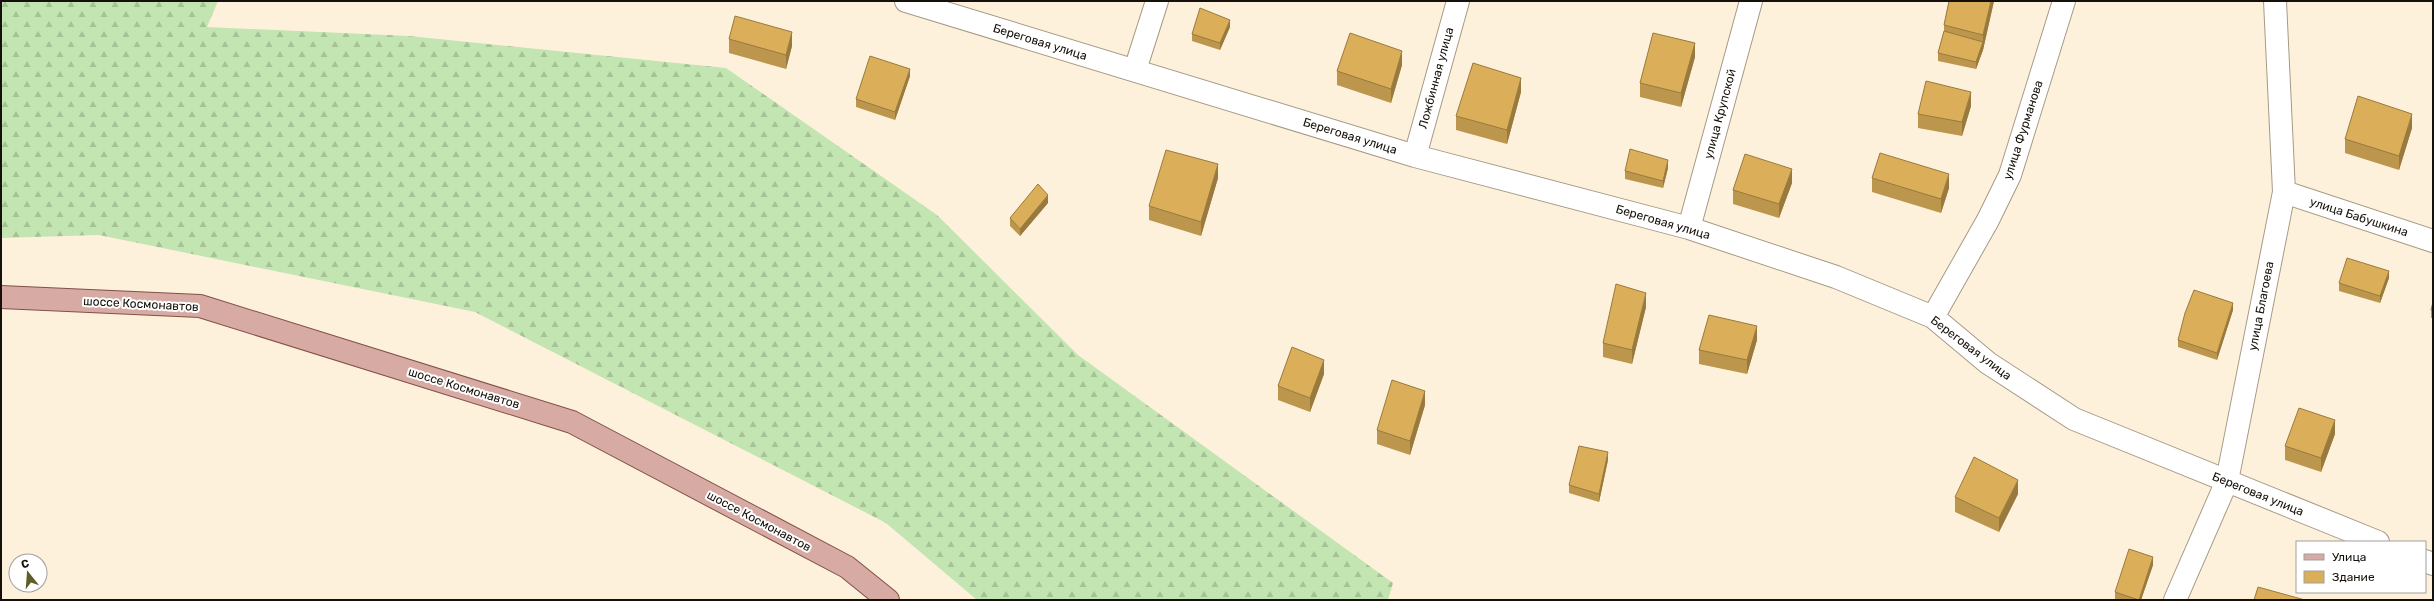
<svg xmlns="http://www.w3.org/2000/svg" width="2434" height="601" viewBox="0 0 2434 601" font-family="Rubik,sans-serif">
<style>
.forest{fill:url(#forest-firs)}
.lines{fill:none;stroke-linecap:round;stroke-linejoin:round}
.minor-casing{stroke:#a69a86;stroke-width:24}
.primary-casing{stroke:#825047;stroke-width:24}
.minor{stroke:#fff;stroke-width:22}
.primary{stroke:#d7aaa4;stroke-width:22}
.wall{fill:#bc964d}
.shaded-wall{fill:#997a3e}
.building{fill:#dbae59;stroke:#997a3e}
.labels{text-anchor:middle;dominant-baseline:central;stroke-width:4;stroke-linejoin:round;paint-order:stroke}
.street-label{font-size:12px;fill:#151009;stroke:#fff}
</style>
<defs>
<pattern id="forest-firs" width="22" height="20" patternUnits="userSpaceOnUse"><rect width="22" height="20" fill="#c2e5b1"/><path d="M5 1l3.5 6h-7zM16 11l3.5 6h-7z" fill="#a6c397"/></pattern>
</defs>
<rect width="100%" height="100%" fill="#fef1dc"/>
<path class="forest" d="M1,1H218L207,27L409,36L726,68L937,215L1078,355L1393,583L1388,600H977L886,523L475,312L99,235L1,238Z"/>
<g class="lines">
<g class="minor-casing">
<path id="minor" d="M906,1L1415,156L1689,228L1836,277L1933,317L1988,363L2074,419L2378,542
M1135,70L1157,1
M1415,156L1458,1
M2284,192L2433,241
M1689,228L1751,1
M1933,317L1988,220L2010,175L2064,1
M2425,561L2433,564
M2175,600L2227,481L2284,192L2275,1"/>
</g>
<g class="primary-casing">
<path id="primary" d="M1,297L200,306L572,422L847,567L888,600"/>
</g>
<use href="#minor" class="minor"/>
<use href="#primary" class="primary"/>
</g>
<path class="wall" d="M1949,1H1994L1983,50L1976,69L1938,61V53L1944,31V25Z
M1230,27L1220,50L1192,41V34Z
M729,39L792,46L786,69L729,53Z
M1695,57L1681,107L1640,97V83Z
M1402,65L1391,103L1337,85V71Z
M910,76L895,120L856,107V99Z
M1521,92L1507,144L1456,130V116Z
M1971,106L1962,136L1918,128V114Z
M2412,128L2399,170L2345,153V139Z
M1668,168L1663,188L1625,179V171Z
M1218,178L1201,236L1149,220V206Z
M1872,178L1949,188L1941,213L1872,192Z
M1792,183L1779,218L1733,204V190Z
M1048,203L1020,236L1010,226V218Z
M2389,278L2380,303L2339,291V283Z
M2433,302V318H2431V310Z
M1646,307L1632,364L1603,357V343Z
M2233,310L2217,360L2178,347V340Z
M1757,340L1747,374L1699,364V350Z
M1324,374L1310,412L1278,400V386Z
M1425,405L1410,455L1377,444V430Z
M2335,434L2321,472L2285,460V446Z
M1608,460L1599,502L1569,493V485Z
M2018,494L1999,532L1955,512V497Z
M2153,565L2141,600H2115V592Z"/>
<path class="shaded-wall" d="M1991,1H1994L1983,50L1976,69V62L1983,42V35Z
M1230,20V27L1220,50V43Z
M792,32V46L786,69V55Z
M1695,43V57L1681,107V93Z
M1402,51V65L1391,103V89Z
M910,69V76L895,120V112Z
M1521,78V92L1507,144V130Z
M1971,92V106L1962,136V122Z
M2412,114V128L2399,170V156Z
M1668,160V168L1663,188V181Z
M1218,164V178L1201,236V222Z
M1792,169V183L1779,218V204Z
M1949,174V188L1941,213V199Z
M1048,195V203L1020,236V229Z
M2389,271V278L2380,303V296Z
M1646,293V307L1632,364V350Z
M2233,303V310L2217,360V353Z
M1757,326V340L1747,374V360Z
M1324,360V374L1310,412V398Z
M1425,391V405L1410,455V441Z
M2335,420V434L2321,472V458Z
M1608,452V460L1599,502V494Z
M2018,480V494L1999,532V518Z
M2153,557V565L2141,600H2139Z"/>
<path class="building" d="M1949,1H1991L1983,35L1944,25Z
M1200,8L1230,20L1220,43L1192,34Z
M735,16L792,32L786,55L729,39Z
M1944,31L1983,42L1976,62L1938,53Z
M1350,33L1402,51L1391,89L1337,71Z
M1653,33L1695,43L1681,93L1640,83Z
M870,56L910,69L895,112L856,99Z
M1473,63L1521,78L1507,130L1456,116Z
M1926,81L1971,92L1962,122L1918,114Z
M2358,96L2412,114L2399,156L2345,139Z
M1630,149L1668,160L1663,181L1625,171Z
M1166,150L1218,164L1201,222L1149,206Z
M1880,153L1949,174L1941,199L1872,178Z
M1745,154L1792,169L1779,204L1733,190Z
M1038,184L1048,195L1020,229L1010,218Z
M2347,258L2389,271L2380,296L2339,283Z
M1616,284L1646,293L1632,350L1603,343Z
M2194,290L2233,303L2217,353L2178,340L2185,313Z
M2433,302V311L2431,310Z
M1709,315L1757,326L1747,360L1699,350Z
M1292,347L1324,360L1310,398L1278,386Z
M1392,380L1425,391L1410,441L1377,430Z
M2299,408L2335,420L2321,458L2285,446Z
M1579,446L1608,452L1599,494L1569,485Z
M1974,457L2018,480L1999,518L1955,497Z
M2129,549L2153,557L2139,600L2115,592Z
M2258,587L2305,600H2254Z"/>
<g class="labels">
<g class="street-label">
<text transform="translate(1040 42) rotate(17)">Береговая улица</text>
<text transform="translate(1436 78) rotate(-75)">Ложбинная улица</text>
<text transform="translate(1720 114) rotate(-75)">улица Крупской</text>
<text transform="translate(2023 130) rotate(-72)">улица Фурманова</text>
<text transform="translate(1350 136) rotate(17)">Береговая улица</text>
<text transform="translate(2359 217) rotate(18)">улица Бабушкина</text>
<text transform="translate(1663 222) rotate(16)">Береговая улица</text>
<text transform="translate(141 304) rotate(3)">шоссе Космонавтов</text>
<text transform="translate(2261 306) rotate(-79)">улица Благоева</text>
<text transform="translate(1971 348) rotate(37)">Береговая улица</text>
<text transform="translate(464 388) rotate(17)">шоссе Космонавтов</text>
<text transform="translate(2258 494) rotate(22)">Береговая улица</text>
<text transform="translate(759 521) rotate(28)">шоссе Космонавтов</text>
</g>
</g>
<rect width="2434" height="601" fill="none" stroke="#151009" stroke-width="4"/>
<rect x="2296" y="541" width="130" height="52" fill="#ffffff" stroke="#a19f9d"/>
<rect x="2304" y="554" width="20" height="6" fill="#d7aaa4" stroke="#a19f9d"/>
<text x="2332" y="561" font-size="12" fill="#151009">Улица</text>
<rect x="2304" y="571" width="20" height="12" fill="#dbae59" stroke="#a19f9d"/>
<text x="2332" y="581" font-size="12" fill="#151009">Здание</text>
<g transform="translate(28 573) rotate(343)"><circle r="19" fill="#ffffff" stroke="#a19f9d"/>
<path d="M0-3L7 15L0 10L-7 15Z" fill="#5f5d29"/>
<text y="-6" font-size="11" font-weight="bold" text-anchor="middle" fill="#151009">С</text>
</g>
</svg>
